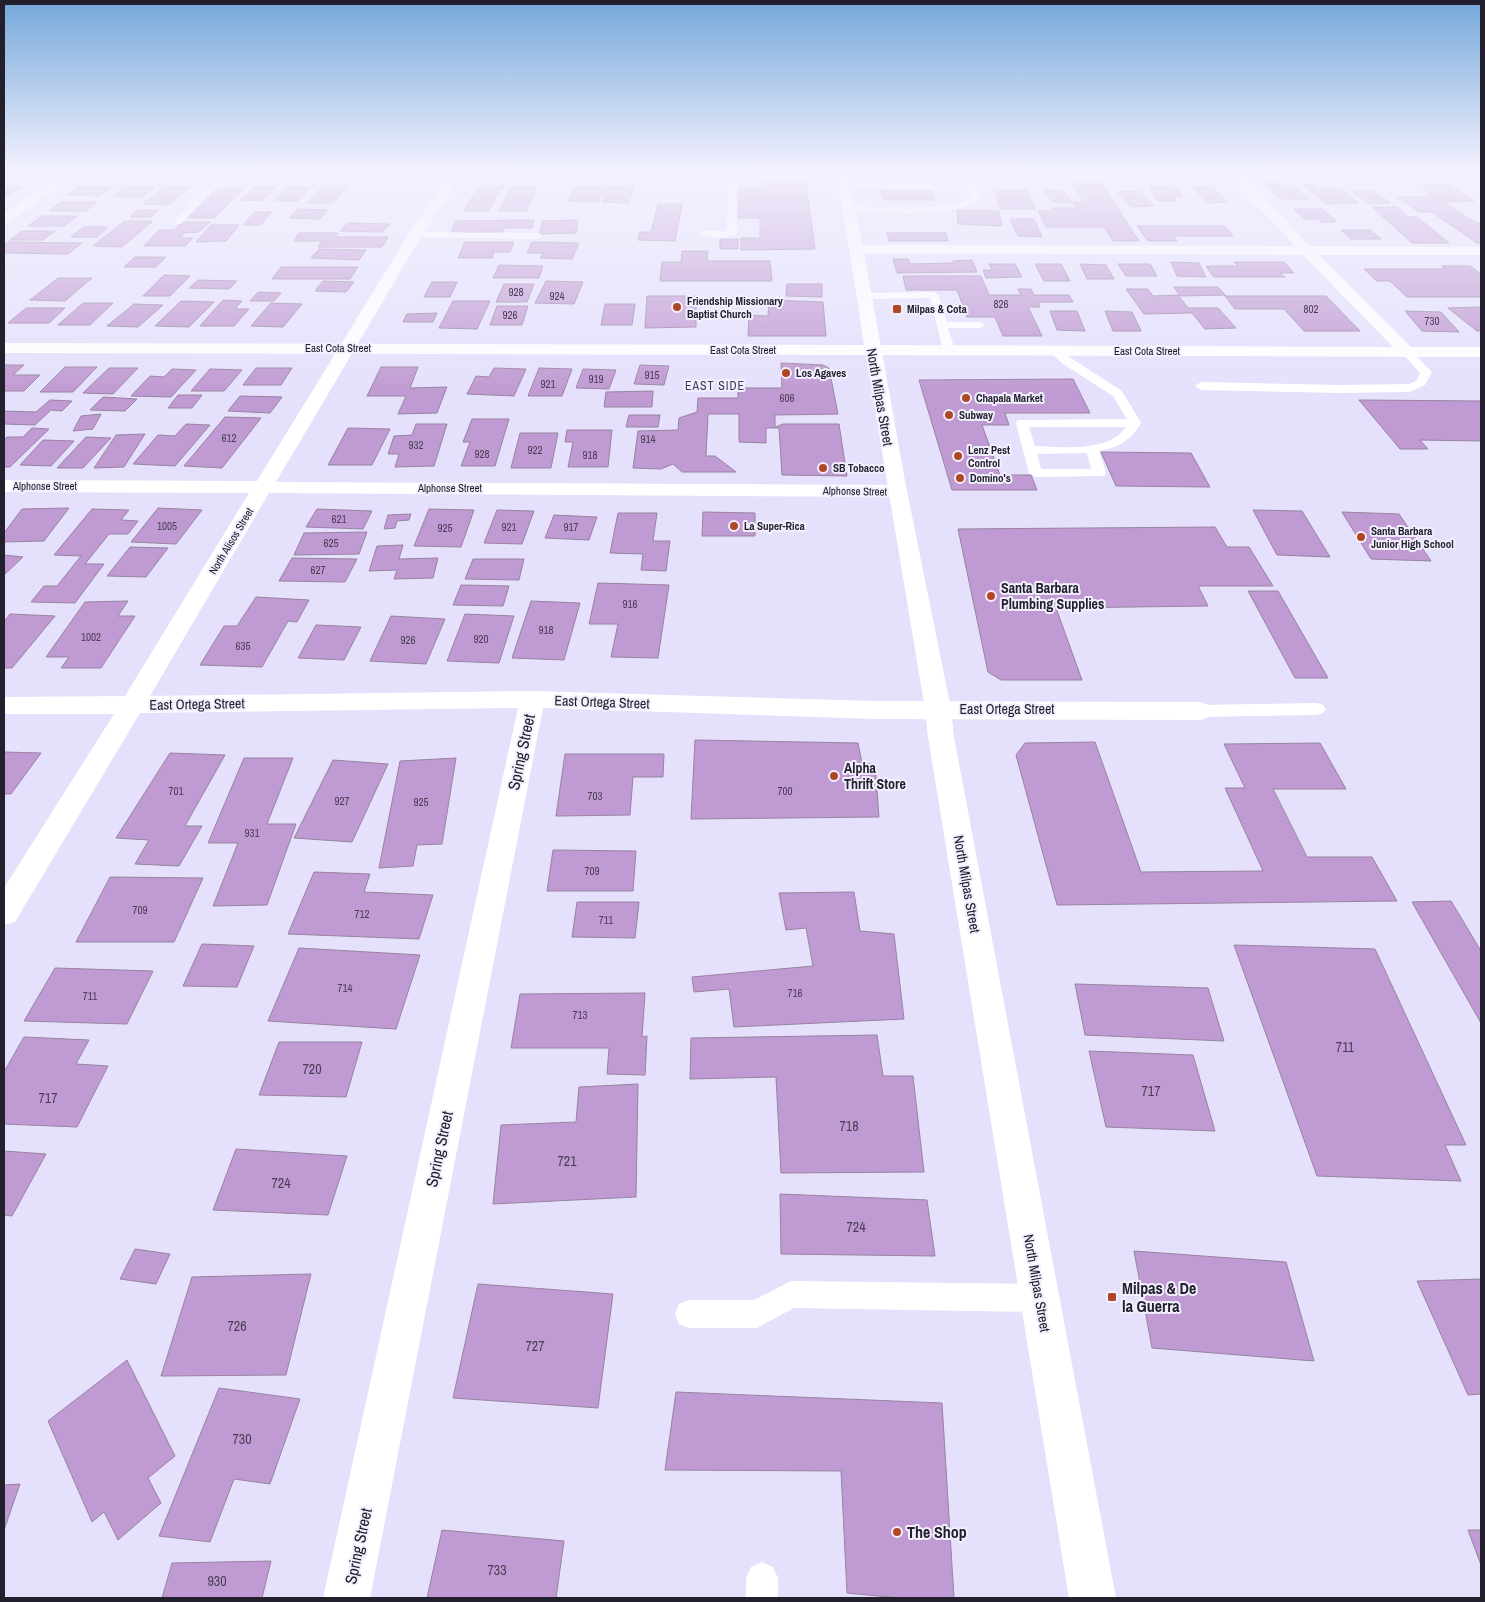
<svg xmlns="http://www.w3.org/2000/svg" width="1485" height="1602" viewBox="0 0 1485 1602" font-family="'Archivo Narrow',sans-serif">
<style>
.building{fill:#c09ad2;stroke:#9784a0}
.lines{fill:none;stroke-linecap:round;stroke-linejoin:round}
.lane{fill:#fff;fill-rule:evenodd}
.street{fill:#fff;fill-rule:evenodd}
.secondary{fill:#fff;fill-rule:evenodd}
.poi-dot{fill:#ae4723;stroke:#f2effe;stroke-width:2}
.labels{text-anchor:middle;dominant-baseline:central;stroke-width:4;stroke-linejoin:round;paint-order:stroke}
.number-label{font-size:11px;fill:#4a3e56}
.far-poi-label{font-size:11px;font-weight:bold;fill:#22202c;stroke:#f2effe;text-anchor:start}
.far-street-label{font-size:11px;fill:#22202c;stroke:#f2effe}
.far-neighbourhood-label{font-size:12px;letter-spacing:1px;fill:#3e3853;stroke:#f2effe}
.street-label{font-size:14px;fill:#22202c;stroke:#f2effe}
.poi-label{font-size:14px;font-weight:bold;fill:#22202c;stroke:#f2effe;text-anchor:start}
.near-number-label{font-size:14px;fill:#4a3e56}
.near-street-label{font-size:16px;fill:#22202c;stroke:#f2effe}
.near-poi-label{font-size:16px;font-weight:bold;fill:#22202c;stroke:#f2effe;text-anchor:start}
</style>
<rect width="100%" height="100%" fill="#e5e0fc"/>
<path class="building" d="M763,183L806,184L815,249L741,250V238H760V218H738L739,189H763Z
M1073,184H1102L1139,241H1113L1104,227H1046L1038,211H1054L1052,208H1077L1073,202H1084Z
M1265,184H1282L1286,188H1297L1309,199H1281Z
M1304,185H1313L1319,189H1342L1359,203L1326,204Z
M1424,185H1449L1474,201L1444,202L1476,223H1481V243H1477L1432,212H1419L1397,197L1433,196L1422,189H1429Z
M80,186L112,188L99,196L67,195Z
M323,186H347L333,203H307Z
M480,186H504L488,211H463Z
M4,187L21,188L7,196H4Z
M123,187H154L143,197H112Z
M164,187H190L169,205L143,204Z
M254,187H276L261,201L240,200Z
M287,187H310L298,201H274Z
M511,187H537L526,211H499Z
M576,187L606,188L598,202L568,201Z
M608,187L634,188L628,203L602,202Z
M1150,187L1176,188L1183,197H1174L1177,201H1158Z
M1193,187H1213L1227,202L1207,203Z
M880,188H931L935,200H883Z
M217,189H243L214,218H187Z
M994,190H1027L1035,209H1001Z
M1043,190H1061L1072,202H1053Z
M1140,191L1154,206L1131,207L1117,192Z
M1351,191H1372L1391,203L1370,204Z
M61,202H97L86,211H49Z
M658,204H682L675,241L638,240L640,232H651Z
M1372,207H1397L1408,217H1417L1449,243H1412Z
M298,209L328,210L320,219L289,218Z
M1294,209H1322L1337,222H1322L1318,219H1305Z
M137,210H158L151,217H130Z
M957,210L999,211L1002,226L958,224Z
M255,212H272L260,225H243Z
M42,216H77L64,226H28Z
M1010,219H1034L1042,237L1018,236Z
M534,220L532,228H504L502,232L451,233L456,221Z
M578,220L576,233L540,234L542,221Z
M125,221H153L122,247L93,246Z
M182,222H210L199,232L185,233L180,238H193L185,246H144L159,230H174Z
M348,223L390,224L382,232L340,231Z
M211,225H239L226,241L196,242Z
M1137,226H1224L1233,236H1173L1177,241H1148Z
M83,227H108L97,237H71Z
M1341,230H1370L1381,239H1351Z
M22,231H55L43,240H10Z
M299,233H338L335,237H388L382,247H318L322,241H294Z
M887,233H946L948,241H889Z
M720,239H738V249H720Z
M8,242L82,243L68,254L4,253V245Z
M465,242H514L510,252H494L492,258H458Z
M532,242L579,243L572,259L540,258L543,253H527Z
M319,249L366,250L359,260L311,258Z
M682,251H708L707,261H770L772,281H660L662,262H681Z
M135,257H166L156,267H124Z
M893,259H908L911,264L954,263L953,261L972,260L977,272L897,273Z
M1171,262L1199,263L1206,277L1177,276Z
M1234,262H1284L1294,273H1280L1285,277H1214L1206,266H1238Z
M989,264H1015L1022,277L986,278L983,270H992Z
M1035,264H1061L1070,281H1044Z
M1080,264L1106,265L1114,279H1087Z
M1118,264H1150L1157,276H1126Z
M499,265L543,266L539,278H493Z
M1442,266H1470L1481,274V297H1407L1390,281H1377L1364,269H1445Z
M281,267H358L350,279H272Z
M164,275L190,276L170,296H143Z
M903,276H981L989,295H1021L1018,289H1031L1034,295H1069L1073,302H1038L1040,307H1028L1042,336H1003L995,317H967L957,290H906Z
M58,278H92L65,301L30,300Z
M198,280L237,281L229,289L189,288Z
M323,281L354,282L346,292L315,291Z
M546,281L583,282L574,304L535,303Z
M432,282H457L450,297H424Z
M504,284H534L527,302H496Z
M787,284H822V297L786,296Z
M1174,287H1218L1226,296H1326L1360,331H1304L1284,309H1235L1224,295L1180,296Z
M1126,289H1148L1153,296L1178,295L1188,308H1218L1236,328L1205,329L1192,313L1144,314Z
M258,292L281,293L274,301H250Z
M647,296H696V327L645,328Z
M223,300L242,301L235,309H249L234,326H200Z
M769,300L823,302L826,336H748L749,315L768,316Z
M181,301L214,302L189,327L155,326Z
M453,301H490L477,329L439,328Z
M83,303H113L90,325H58Z
M271,303L302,304L283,327L251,326Z
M134,304L163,305L138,327L107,326Z
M605,304H635L632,325H601Z
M497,306H528L522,325H490Z
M1481,307V331H1477L1448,308Z
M26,308H65L49,323H8Z
M1050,311H1077L1085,331L1057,330Z
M1105,311L1132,312L1141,331H1113Z
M1405,311L1441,312L1459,332L1422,331Z
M437,313L433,322H403L407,314Z
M781,363L823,365L829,368L838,414L775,415V427L783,424H839L847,476L782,475L779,428H766V443L739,442V414H708L706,456H715L736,472H682L673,464L661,469L633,468L638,431L678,430L679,418L697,412L698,398H738V388H782Z
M4,365H24L13,375H40L24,391H4Z
M640,365L669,366L664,385L634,384Z
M65,367H97L73,392H40Z
M381,367H418L410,388L447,387L437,413L398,414L406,396H367Z
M109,368H138L113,394L83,393Z
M256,368H292L281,385H243Z
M494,368L526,369L514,396L467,394L476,376L489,377Z
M539,368L572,369L562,396H528Z
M172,369L196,370L171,397L131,396L150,376L164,377Z
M210,369L242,370L224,391H191Z
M583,369L616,370L609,389L576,388Z
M1073,379L1090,413H1005L1009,425H982L1000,475H1031L1037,490H952L919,380Z
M653,391L652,407H604L606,392Z
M178,395H202L192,408H168Z
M240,396L282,397L270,413L228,411Z
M103,397L137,399L125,411L90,410Z
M50,400L72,401L62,411L51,410L35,425L4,424V411L36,412Z
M1359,400L1481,401V441L1420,440L1428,449H1400Z
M101,414L93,429L73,431L81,416Z
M629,415H660L658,427H626Z
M225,417L261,418L222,468L184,466Z
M472,419H509L495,466H461L470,442H463Z
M186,424L210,425L175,466L133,464L158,435L175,436Z
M416,424H447L434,466L395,467L399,454H388L394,436L412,435Z
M32,428L49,429L10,467H4V440L7,437H23Z
M348,428L390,429L372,465H328Z
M567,430H612L608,467H568L573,442H565Z
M520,433H558L551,468H511Z
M145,434L124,467L94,468L116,435Z
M86,437L111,438L83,468H57Z
M43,440L74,441L51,466L20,465Z
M1101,452L1191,453L1210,487L1116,486Z
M69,508L44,541L4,542V533L22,509Z
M158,508L202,510L176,544L131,542Z
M92,509L129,510L121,520L138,521L128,534H109L85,564H104L75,603L31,602L44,586H57L81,556L54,555Z
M317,509L372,511L363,529L306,527Z
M429,509L474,510L461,547L414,546Z
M497,510L534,511L522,544L484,543Z
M1253,510L1302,511L1330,557L1277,555Z
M703,512L755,513V536H702Z
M1342,512L1399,514L1431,561L1371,559Z
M618,513H657L653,541H670L666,571L641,570L643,554L610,553Z
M411,514L409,520L397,521L395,528L384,529L388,515Z
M554,515L597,517L589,540L545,538Z
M1215,527L1227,547H1249L1273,586H1198L1208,606L1056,608L1082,680H1001L988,672L958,529Z
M367,532L359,554L294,555L304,533Z
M403,545L399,559L438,558L433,578L394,579L397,570L369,571L377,546Z
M130,547L168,548L146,577L107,576Z
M4,555L23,557L4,575Z
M292,558L357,559L345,582L279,581Z
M473,559H524L519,580L465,579Z
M598,583L669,585L658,658L611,657L618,624H589Z
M461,585L509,586L503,606L453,605Z
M1248,591H1278L1328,678H1295Z
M256,597L309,600L297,622L288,621L262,667L200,665L224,626H237Z
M128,601L118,616H135L101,668H61L69,657H46L85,602Z
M531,601L580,603L564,660L512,658Z
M10,614L55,616L12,668H4V622Z
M465,614L514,616L499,663L447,661Z
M391,616L445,619L426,664L370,661Z
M316,625L361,627L344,660L298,658Z
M695,740L858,743L862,763L875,764L879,817L691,819Z
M1095,742L1141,872L1263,871L1225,788H1245L1224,744L1320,743L1346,789H1273L1307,857H1372L1397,901L1057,905L1016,755L1025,743Z
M4,752L41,753L11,794H4Z
M170,753L225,755L185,826H202L179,866L135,864L149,840L116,838Z
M565,754H664L663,777H633L630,815L556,816Z
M244,758H293L267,824H296L267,905L213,906L238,843H208Z
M456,758L442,844L417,845L413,866L379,868L400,761Z
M333,760L388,764L352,842L294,838Z
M553,850L636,851L633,891H547Z
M314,872L370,874L364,892L433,895L419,939L288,934Z
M110,877L203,878L174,942H76Z
M854,892L860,931L894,934L904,1019L734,1027L729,989L694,992L692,977L813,966L806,928L786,930L779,893Z
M1451,901L1481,951V1023L1412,902Z
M577,902H639L635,938L572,937Z
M202,944L254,946L237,987L183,986Z
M1234,945L1375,949L1466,1145H1445L1461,1181L1317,1176Z
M299,948L420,955L396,1029L268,1021Z
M55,968L153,971L127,1024L24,1021Z
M1075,984L1208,988L1224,1041L1085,1035Z
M645,993L642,1037L647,1036L645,1075L607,1074L609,1048H511L520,994Z
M877,1035L883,1076H913L924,1172L781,1173L776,1077L690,1079L691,1038Z
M24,1037L89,1040L76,1064L108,1066L77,1127L4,1124V1072Z
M279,1042H362L346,1097L259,1095Z
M1089,1051L1193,1055L1215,1131L1106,1127Z
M638,1084L636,1197L493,1204L501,1125L576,1122L579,1087Z
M236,1149L347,1156L328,1215L213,1210Z
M4,1151L46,1154L12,1216L4,1215Z
M780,1194L927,1200L935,1256L781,1254Z
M135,1249L170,1254L156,1284L120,1279Z
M1134,1251L1286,1262L1314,1361L1152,1348Z
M311,1274L286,1375L161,1376L192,1277Z
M1481,1279V1394L1468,1395L1417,1281Z
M478,1284L613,1294L598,1408L453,1398Z
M127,1360L175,1456L148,1478L161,1503L118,1540L104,1512L92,1522L48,1421Z
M219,1388L300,1399L270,1484L234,1479L210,1542L159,1536Z
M676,1392L942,1403L954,1598H899L847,1593L841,1471L665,1470Z
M20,1484L4,1530V1485Z
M442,1530L564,1541L556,1598H427Z
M1468,1530H1481V1565Z
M271,1561L262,1598H162L172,1563Z"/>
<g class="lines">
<path class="lane" d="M225,170L232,172L181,224H175V220Z
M733,172L740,174L736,193L737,233L723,238L700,236L698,234L703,231H727L728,193Z
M963,174H969L981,197C959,220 879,212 848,212L844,209L848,206C881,207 945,214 972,196L969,190L843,189L839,186L843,183L966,184L962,176Z
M415,232L538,233L543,236L538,239L412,237L410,235Z
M934,292L939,295L947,322H980L985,325L980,328H948L955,350L953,352H945L943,350L930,298L863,299L858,296L863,293Z
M1054,347L1122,391L1141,423C1130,441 1120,447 1099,451L1106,473L1104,476L1036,477L1029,473L1016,423L1018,420L1127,419L1113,396L1063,364L1048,350ZM1029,427H1126C1108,453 1062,447 1035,446ZM1087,453L1091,469H1041L1037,454Z
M1407,349L1411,350L1432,372L1425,385L1410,392L1339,393L1201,390L1195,386L1201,382L1339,385L1409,384L1417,380L1420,373L1401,352Z
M1317,703L1323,705L1326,709L1323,713L1317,715L1200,717L1194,715L1191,711L1194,707L1200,705Z
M791,1281L1040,1284L1050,1288L1054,1298L1050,1308L1040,1312L794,1308L757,1328H689L679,1324L675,1314L679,1304L689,1300H754Z
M762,1562L773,1567L778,1578V1598H746V1578L751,1567Z"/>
<path class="street" d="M4,170L841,171L847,175L841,179L460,177L422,235L276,482L897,485L904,487L907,491L904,495L897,497L269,493L150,696L532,691L876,701L1200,702L1209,705L1213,711L1209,717L1200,720L876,719L543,708L370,1598H323L518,708L140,713L15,922L4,925V888L114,714H4V697L125,696L249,493L4,492V480L257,481L408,235L448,177H72L9,223L4,224V214L56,177H4Z
M1223,170H1236L1247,179L1310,246L1481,247V255H1319L1411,347H1481V357L872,355L866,353L864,350L866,347L872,345L1393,347L1303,255L857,253L850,249L857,245L1295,246Z"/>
<path class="secondary" d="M835,170L1481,174V182L848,179L862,241L905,481L951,709L954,737L1116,1598H1069L928,737L925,709L866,355L4,353V343L864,345L848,241Z"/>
</g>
<linearGradient id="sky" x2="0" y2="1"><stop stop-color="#75a8da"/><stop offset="0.43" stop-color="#f3f1fe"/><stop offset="1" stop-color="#f3f1fe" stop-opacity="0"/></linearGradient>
<rect width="1485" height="394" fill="url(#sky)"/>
<g class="poi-dot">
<circle cx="677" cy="307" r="5"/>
<rect x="892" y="304" width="10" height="10" rx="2.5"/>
<circle cx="786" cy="373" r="5"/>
<circle cx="966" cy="398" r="5"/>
<circle cx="949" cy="415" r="5"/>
<circle cx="958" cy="456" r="5"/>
<circle cx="823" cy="468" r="5"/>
<circle cx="960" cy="478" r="5"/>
<circle cx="734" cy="526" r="5"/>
<circle cx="1361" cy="537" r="5"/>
<circle cx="991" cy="596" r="5"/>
<circle cx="834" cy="776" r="5"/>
<rect x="1107" y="1292" width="10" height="10" rx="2.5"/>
<circle cx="897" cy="1532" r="5"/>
</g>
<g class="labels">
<g class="number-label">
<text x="516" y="292">928</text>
<text x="557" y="296">924</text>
<text x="1001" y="304">826</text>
<text x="1311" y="309">802</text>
<text x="510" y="315">926</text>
<text x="1432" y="321">730</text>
<text x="652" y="375">915</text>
<text x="596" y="379">919</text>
<text x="548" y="384">921</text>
<text x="787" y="398">606</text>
<text x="229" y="438">612</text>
<text x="648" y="439">914</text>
<text x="416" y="445">932</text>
<text x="535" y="450">922</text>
<text x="482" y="454">928</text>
<text x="590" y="455">918</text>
<text x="339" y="519">621</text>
<text x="167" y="526">1005</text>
<text x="509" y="527">921</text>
<text x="571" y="527">917</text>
<text x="445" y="528">925</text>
<text x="331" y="543">625</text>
<text x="318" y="570">627</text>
<text x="630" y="604">916</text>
<text x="546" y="630">918</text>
<text x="91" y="637">1002</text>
<text x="481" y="639">920</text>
<text x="408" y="640">926</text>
<text x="243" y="646">635</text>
<text x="176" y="791">701</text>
<text x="785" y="791">700</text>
<text x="595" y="796">703</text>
<text x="342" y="801">927</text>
<text x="421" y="802">925</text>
<text x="252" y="833">931</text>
<text x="592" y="871">709</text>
<text x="140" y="910">709</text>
<text x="362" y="914">712</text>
<text x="606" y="920">711</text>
<text x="345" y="988">714</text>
<text x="795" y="993">716</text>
<text x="90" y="996">711</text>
<text x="580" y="1015">713</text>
</g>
<g class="far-poi-label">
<text x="687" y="301">Friendship Missionary<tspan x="687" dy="13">Baptist Church</tspan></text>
<text x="907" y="309">Milpas &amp; Cota</text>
<text x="796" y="373">Los Agaves</text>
<text x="976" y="398">Chapala Market</text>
<text x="959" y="415">Subway</text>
<text x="968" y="450">Lenz Pest<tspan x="968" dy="13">Control</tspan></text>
<text x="833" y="468">SB Tobacco</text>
<text x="970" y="478">Domino's</text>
<text x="744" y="526">La Super-Rica</text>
<text x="1371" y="531">Santa Barbara<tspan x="1371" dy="13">Junior High School</tspan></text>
</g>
<g class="far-street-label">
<text x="338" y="348">East Cota Street</text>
<text x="743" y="350">East Cota Street</text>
<text x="1147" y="351">East Cota Street</text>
<text x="45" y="486">Alphonse Street</text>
<text x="450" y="488">Alphonse Street</text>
<text transform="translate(855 491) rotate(1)">Alphonse Street</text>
<text transform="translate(231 541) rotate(-59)">North Alisos Street</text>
</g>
<g class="far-neighbourhood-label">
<text x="715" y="386">EAST SIDE</text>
</g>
<g class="street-label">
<text transform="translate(880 397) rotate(80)">North Milpas Street</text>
<text transform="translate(602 702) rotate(2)">East Ortega Street</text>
<text transform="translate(197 704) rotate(-1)">East Ortega Street</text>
<text x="1007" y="709">East Ortega Street</text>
<text transform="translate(967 884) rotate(80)">North Milpas Street</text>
<text transform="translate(1037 1283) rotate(80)">North Milpas Street</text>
</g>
<g class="poi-label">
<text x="1001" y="588">Santa Barbara<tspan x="1001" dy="16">Plumbing Supplies</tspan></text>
<text x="844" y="768">Alpha<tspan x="844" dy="16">Thrift Store</tspan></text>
</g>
<g class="near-number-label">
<text x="1345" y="1047">711</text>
<text x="312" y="1069">720</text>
<text x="1151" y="1091">717</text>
<text x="48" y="1098">717</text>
<text x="849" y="1126">718</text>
<text x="567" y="1161">721</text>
<text x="281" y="1183">724</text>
<text x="856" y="1227">724</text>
<text x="237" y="1326">726</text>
<text x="535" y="1346">727</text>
<text x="242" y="1439">730</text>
<text x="497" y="1570">733</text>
<text x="217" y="1581">930</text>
</g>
<g class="near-street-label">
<text transform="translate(521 752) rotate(-78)">Spring Street</text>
<text transform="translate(439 1149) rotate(-78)">Spring Street</text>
<text transform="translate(358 1546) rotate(-78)">Spring Street</text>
</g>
<g class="near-poi-label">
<text x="1122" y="1288">Milpas &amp; De<tspan x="1122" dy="18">la Guerra</tspan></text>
<text x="907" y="1532">The Shop</text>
</g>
</g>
<rect width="1485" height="1602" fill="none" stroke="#22202c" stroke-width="10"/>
</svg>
